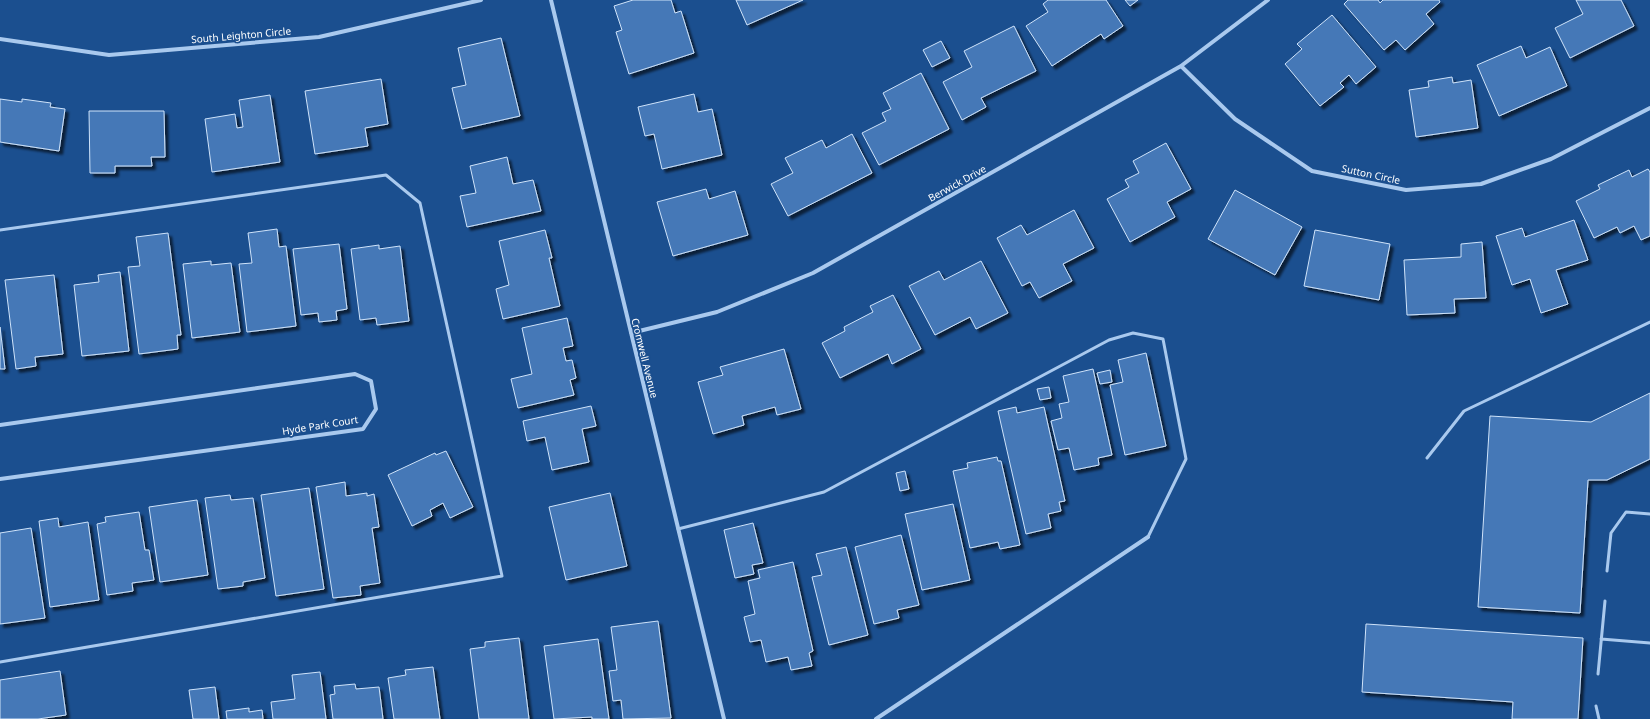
<svg xmlns="http://www.w3.org/2000/svg" width="1650" height="719" viewBox="0 0 1650 719" font-family="'Noto Sans',sans-serif">
<style>
.building{fill:#4478b7;stroke:#cfe3fa;filter:url(#shadow)}
.lines{fill:none;stroke-linecap:round;stroke-linejoin:round}
.lane{stroke:#a9c9ee;stroke-width:3}
.street{stroke:#a9c9ee;stroke-width:4}
.labels{text-anchor:middle;dominant-baseline:central;stroke-width:3.5;stroke-linejoin:round;paint-order:stroke}
.street-label{font-size:10px;fill:#fff;stroke:#1b4f8f}
</style>
<defs>
<filter id="shadow"><feDropShadow dx="3.5" dy="3.5" stdDeviation="1" flood-color="#0009"/></filter>
</defs>
<rect width="100%" height="100%" fill="#1b4f8f"/>
<path class="building" d="M633,0H671L675,13L681,11L694,53L629,74L616,32L622,30L614,6Z
M736,0H803L747,25Z
M1048,0H1106L1123,26L1104,39L1101,34L1052,66L1026,26L1048,12L1043,4Z
M1125,0H1138L1130,6Z
M1348,0H1378L1380,3L1383,0H1439L1440,2L1426,14L1434,24L1405,50L1396,40L1384,50L1344,4Z
M1576,0H1621L1634,26L1570,58L1555,28L1583,14Z
M1332,15L1376,67L1356,84L1349,75L1340,83L1344,87L1320,106L1285,64L1302,49L1297,44Z
M1014,26L1036,71L981,98L986,107L962,120L943,82L972,67L964,51Z
M501,38L520,116L462,129L452,88L466,85L458,48Z
M941,41L950,58L932,67L923,50Z
M1521,46L1526,58L1550,47L1567,86L1499,116L1477,65Z
M921,73L949,129L879,165L862,133L886,121L882,113L891,109L883,93Z
M1452,77L1453,83L1471,80L1478,128L1416,137L1409,90L1429,87L1428,81Z
M381,79L388,124L365,128L368,146L315,154L305,91Z
M694,94L698,112L712,109L722,155L662,169L654,134L645,136L638,107Z
M270,95L280,162L212,172L205,119L235,114L237,128L243,127L239,100Z
M0,99L22,102V99L51,103L50,107L65,109L59,151L0,142Z
M89,111H164L165,157H151L152,166H115V173H90Z
M852,134L872,173L788,216L771,184L793,173L785,158L822,140L826,148Z
M1166,143L1191,189L1167,202L1175,217L1130,242L1107,199L1129,187L1125,180L1139,173L1133,161Z
M507,157L513,184L533,180L541,211L467,227L460,196L476,193L470,166Z
M1648,169L1650,172V236L1641,240L1634,226L1620,233L1617,227L1594,238L1576,201L1600,189L1598,185L1629,170L1632,177Z
M706,189L709,199L735,191L748,235L673,256L657,202Z
M1235,190L1302,227L1275,275L1208,239Z
M1074,210L1094,248L1063,264L1072,281L1039,298L1030,282L1022,286L997,238L1021,225L1027,235Z
M1574,220L1588,260L1556,270L1568,304L1541,313L1530,279L1512,285L1496,236L1522,228L1525,237Z
M277,229L279,247L286,246L296,326L247,332L239,264L252,263L248,233Z
M545,230L552,258H549L560,306L503,319L496,289L509,285L499,241Z
M1315,230L1390,244L1379,300L1304,286Z
M168,233L181,335H177L178,349L139,354L128,267L140,266L136,237Z
M1482,242L1486,298L1454,299L1455,313L1407,315L1404,260L1461,257V244Z
M339,244L347,309L336,311L337,320L319,322L318,313L301,315L293,249Z
M379,245V249L400,246L409,321L377,325L376,318L360,320L351,249Z
M211,261V265L231,263L240,332L192,338L183,264Z
M981,261L1008,313L976,329L970,317L935,335L909,286L939,271L944,280Z
M120,272L129,351L82,356L74,285L99,282L98,275Z
M54,275L63,354L35,357L36,366L16,369L5,280Z
M893,295L921,349L892,364L888,354L840,378L822,343L845,331L844,327L873,312L870,306Z
M567,318L573,346L563,348L566,361L572,360L576,378L570,380L574,395L518,408L511,379L532,374L522,328Z
M0,327L5,369H0Z
M784,349L801,409L777,415L775,407L742,416L744,425L713,434L698,382L723,375L720,367Z
M1146,353L1166,446L1125,455L1110,385L1123,382L1118,360Z
M1093,369L1112,455L1098,458L1099,465L1074,470L1069,448L1058,450L1051,421L1062,418L1059,404L1069,402L1063,376Z
M1110,370L1112,382L1100,384L1097,373Z
M1049,387L1051,398L1040,400L1037,389Z
M1650,393V459L1607,480H1588L1580,613L1478,607L1490,416L1591,422Z
M591,406L596,426L582,429L589,462L552,470L545,437L527,441L523,421Z
M1016,407L1017,413L1044,407L1065,501L1059,502L1061,511L1048,514L1051,528L1026,534L998,411Z
M446,451L473,507L450,518L443,503L430,510L432,516L412,526L388,475L435,453L436,455Z
M997,457L998,461H1001L1020,545L1000,549L998,542L970,548L953,471L968,468L967,463Z
M905,471L909,489L900,491L896,473Z
M345,482L346,496L367,493V496L374,494L379,527L372,528L380,583L360,586L361,595L333,598L316,487Z
M309,488L324,589L276,596L261,495Z
M610,493L627,566L566,580L549,507Z
M230,495L231,500L253,498L265,578L243,582V586L218,589L205,498Z
M197,500L208,575L160,582L149,507Z
M953,504L970,580L922,590L905,514Z
M139,512L145,550H149L154,580L132,583L133,591L107,595L97,524L106,522L105,517Z
M58,518L59,527L88,522L99,600L50,607L39,521Z
M753,523L763,563L752,565L754,574L735,578L724,530Z
M31,528L45,618L0,624V533Z
M901,535L919,605L897,610L899,618L874,624L855,547Z
M846,547L868,635L829,645L812,577L822,575L816,554Z
M793,562L813,651L809,653L812,666L791,670L788,657L766,662L761,640L750,642L744,617L755,614L748,581L760,578L758,570Z
M658,621L671,718L623,719L621,700L613,701L609,671L617,670L611,627Z
M1366,624L1583,638L1578,719H1512L1513,702L1362,692Z
M519,638L529,719H479L470,649L485,647V642Z
M598,639L609,719H592V717L554,719L544,646Z
M433,667L440,719H394L388,678L406,675L405,670Z
M60,671L66,715L38,719H0V680Z
M320,672L326,719H273L271,702L295,699L292,675Z
M355,684L356,689L379,687L383,719H333L330,695L335,694L334,686Z
M215,687L219,719H193L189,690Z
M249,708V712L262,710L263,719H227L226,711Z"/>
<g class="lines">
<path class="lane" d="M0,230L386,175L420,203L502,576L0,662
M1427,458L1464,411L1650,322
M678,529L824,492L1109,340L1133,333L1163,339L1186,459L1148,537
M1607,571L1611,533L1626,512L1650,514
M1601,639L1650,643
M1598,674L1605,601
M1596,706L1599,719"/>
<path class="street" d="M551,0L724,719
M0,39L109,55L319,37L481,0
M1181,66L1235,119L1312,171L1406,190L1481,184L1551,159L1650,108
M631,333L717,312L813,273L1181,66L1268,0
M0,425L355,374L371,381L376,409L363,429L0,479
M876,719L1148,537"/>
</g>
<g class="labels">
<g class="street-label">
<text transform="translate(241 35) rotate(-5)">South Leighton Circle</text>
<text transform="translate(1371 174) rotate(12)">Sutton Circle</text>
<text transform="translate(957 183) rotate(-29)">Berwick Drive</text>
<text transform="translate(645 358) rotate(76)">Cromwell Avenue</text>
<text transform="translate(320 425) rotate(-9)">Hyde Park Court</text>
</g>
</g>
</svg>
